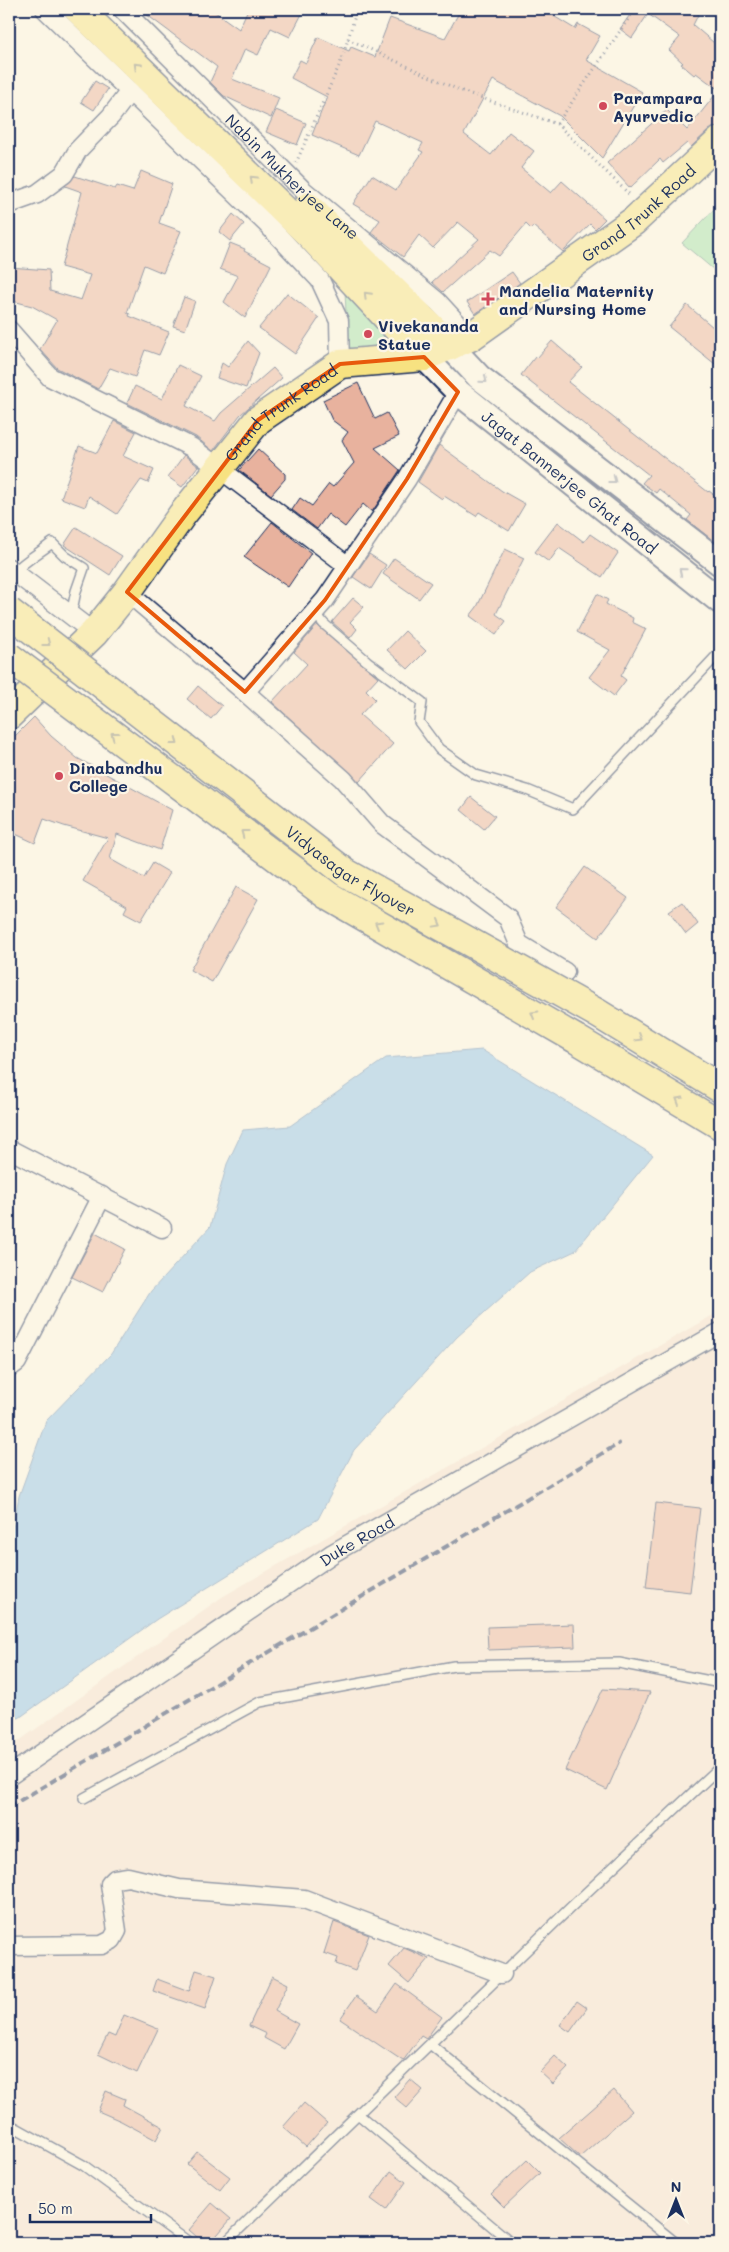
<svg xmlns="http://www.w3.org/2000/svg" width="729" height="2252" viewBox="0 0 729 2252" font-family="Mali,sans-serif">
<style>
.built{fill:#f6e1d0}
.green{fill:#a0e1ab;stroke:#5e8884}
.water{fill:#8dc0ea;stroke:#5f86b2}
.building{fill:#e8b29e;stroke:#1b2f5e}
.lines{fill:none;stroke-linecap:round;stroke-linejoin:round}
.lane-casing{stroke:#1b2f5e;stroke-width:12}
.street-casing{stroke:#1b2f5e;stroke-width:21}
.secondary-casing{stroke:#1b2f5e;stroke-width:28}
.primary-casing{stroke:#1b2f5e;stroke-width:31}
.highway-casing{stroke:#1b2f5e;stroke-width:31}
.path{stroke:#1b2f5e;stroke-width:3;stroke-dasharray:1 4;stroke-linecap:butt}
.lane{stroke:#fcf5e5;stroke-width:9}
.street{stroke:#fcf5e5;stroke-width:18}
.secondary{stroke:#fcf5e5;stroke-width:24}
.primary{stroke:#f7e281;stroke-width:28}
.highway{stroke:#f7e281;stroke-width:28}
.rail{stroke:#1b2f5e;stroke-width:4;stroke-dasharray:8 4;stroke-linecap:butt}
.highway-bridge-casing{stroke:#1b2f5e;stroke-width:31;stroke-linecap:butt}
.highway-bridge{stroke:#f7e281;stroke-width:28}
.oneway{stroke:#898870}
.oneway2{stroke:#8c92a2}
.marked{fill:none;stroke:#e8590c;stroke-width:4;stroke-linejoin:round}
.poi-dot{fill:#d1495b;stroke:#fcf5e5;stroke-width:2}
.labels{text-anchor:middle;dominant-baseline:central;stroke-width:4.5;stroke-linejoin:round;paint-order:stroke}
.poi-label{font-size:16px;font-weight:bold;fill:#1b2f5e;stroke:#fcf5e5;text-anchor:start}
.street-label{font-size:16px;fill:#1b2f5e;stroke:#fcf5e5}
</style>
<rect width="100%" height="100%" fill="#fcf5e5"/>
<filter id="ink" filterUnits="userSpaceOnUse"><feTurbulence type="fractalNoise" baseFrequency=".02" numOctaves="2"/><feDisplacementMap in="SourceGraphic" scale="10" xChannelSelector="R" yChannelSelector="G"/><feConvolveMatrix kernelMatrix="1 2 1 2 8 2 1 2 1" color-interpolation-filters="sRGB"/></filter>
<g filter="url(#ink)">
<path class="built" d="M720,1311V2243H9V1748L222,1597Z"/>
<path class="green" d="M720,203V275L682,243Z
M345,292L372,319L386,340L384,345L353,355L348,352Z"/>
<path class="water" d="M482,1050L653,1155L575,1251L530,1272L457,1337L354,1450L318,1519L157,1619L19,1718L9,1715V1550L19,1496L46,1421L111,1354L151,1291L210,1227L227,1164L243,1130L290,1126L386,1058Z"/>
<path class="building" d="M139,9H211L239,29L248,9H296L303,12L290,37L271,28L258,55L245,49L232,79L279,98L271,118L224,96L210,82L217,67Z
M461,9H542L575,29L578,24L600,36L586,60L642,92L602,158L560,116L493,80L464,134L491,155L509,132L534,151L521,168L551,193L562,181L605,219L595,229L590,224L563,252L533,226L531,229L526,224L499,256L490,250L443,292L432,282L479,239L458,222L433,248L419,235L403,257L371,232L380,220L353,204L372,175L396,190L423,152L419,150L423,143L375,121L359,155L312,135L327,97L291,78L300,60L306,63L318,37L349,51L351,47L375,57L390,18L445,38Z
M634,9H701L693,25L720,48V125L709,130L691,147L687,143L663,163L660,159L630,188L607,163L667,110L687,130L719,90L696,73L694,75L681,64L683,63L669,50L680,37L648,14L632,38L620,29Z
M95,81L108,89L94,110L81,102Z
M276,110L306,123L297,145L266,132Z
M141,171L172,184L159,223L181,231L163,273L144,265L127,313L130,314L129,316L169,332L159,355L145,350L135,377L110,368L98,389L57,368L40,349L57,320L32,306L9,300V267L49,270L50,291L81,300L90,275L61,267L82,192L65,186L75,176L115,189L117,186L133,191Z
M233,214L244,224L230,241L219,232Z
M230,243L245,249L244,251L271,265L245,318L224,302L238,276L220,269Z
M512,272L520,283L475,314L467,302Z
M287,293L319,318L295,354L259,328Z
M184,297L195,301L185,330L173,326Z
M687,305L720,333V368L669,327Z
M248,341L259,353L246,388L217,378L222,363L228,367Z
M552,341L582,367L568,382L708,492L709,491L720,499V546L687,520L691,515L659,489L656,493L642,483L649,475L521,375L535,357L537,358Z
M178,365L201,376L186,406L215,421L221,413L273,368L282,378L240,415L213,451L196,437L127,403L135,386L162,399Z
M358,383L375,419L387,413L399,436L375,448L400,470L372,512L363,504L345,527L328,514L317,529L292,510L300,498L312,506L329,484L333,487L354,463L342,440L348,432L332,420L323,400Z
M114,421L136,432L123,456L154,470L148,483L141,480L117,514L89,496L85,507L61,498L79,446L97,453Z
M439,445L502,491L525,504L509,531L479,512L476,516L444,496L442,499L418,482Z
M258,449L285,474V479L271,495L239,470Z
M184,455L198,466L182,487L168,477Z
M272,522L311,553L288,587L244,557Z
M558,522L584,542L590,534L618,553L602,577L559,548L549,562L535,552Z
M76,527L122,556L110,575L64,545Z
M505,549L524,558L496,614L506,621L496,635L470,616L477,607Z
M369,554L386,565L371,589L353,577Z
M394,558L431,583L419,599L383,574Z
M597,594L608,600L606,604L633,618L632,622L646,629L621,676L626,680L614,696L589,677L610,650L577,632Z
M353,598L364,607L350,622L357,629L350,638L332,622Z
M317,625L378,677L366,690L375,699L360,715L393,744L359,782L272,702L307,664L294,652Z
M405,631L426,651L408,669L387,650Z
M198,686L222,706L211,719L187,699Z
M34,717L51,736L77,758L172,810L160,850L117,834L110,859L144,878L153,863L170,873L141,921L124,912L127,906L83,881L108,838L64,826L44,819L35,843L9,831V742Z
M471,797L495,816L484,829L461,810Z
M585,867L628,898L598,938L556,907Z
M236,887L258,899L212,982L190,970Z
M682,902L698,924L686,934L669,911Z
M95,1233L125,1249L103,1292L72,1277Z
M656,1503L700,1508L690,1592L646,1587Z
M574,1624L575,1647L488,1650L487,1627Z
M603,1689L650,1692L607,1790L565,1770Z
M334,1922L369,1935L355,1971L336,1964L338,1958L324,1953Z
M404,1948L429,1959L409,1983L389,1966Z
M196,1970L216,1976L205,2009L153,1991L157,1979L189,1991Z
M272,1976L288,1984L275,2011L298,2024L284,2049L264,2038L266,2034L249,2026Z
M397,1984L442,2017L426,2039L421,2036L403,2061L340,2019L356,1996L378,2011Z
M577,2001L587,2008L570,2032L560,2025Z
M124,2015L158,2029L137,2073L98,2054L108,2034L115,2037Z
M555,2056L568,2068L553,2084L540,2072Z
M410,2079L423,2090L407,2108L394,2097Z
M614,2090L632,2111L580,2157L559,2138Z
M106,2091L125,2099L123,2105L163,2127L156,2140L121,2121L98,2111Z
M304,2103L327,2123L306,2147L283,2127Z
M197,2152L230,2177L220,2190L187,2164Z
M527,2160L540,2173L504,2207L491,2194Z
M391,2171L406,2182L386,2210L371,2199Z
M212,2203L231,2219L210,2243H204L189,2230Z"/>
<g class="lines">
<g class="lane-casing">
<path id="lane" d="M14,572C26,560 39,553 52,543L65,556L84,568L76,591L71,615
M317,610L319,618L324,624L367,661L422,702L419,722L439,749L476,775L527,790L573,809L720,652
M84,1798L260,1702L454,1666L619,1663L720,1683
M430,2044L676,2243
M358,2114L512,2243
M9,2124L83,2165L190,2243
M225,2243L571,1907L720,1767"/>
</g>
<g class="street-casing">
<g id="street">
<path d="M45,9L267,224L320,280L339,321L340,364"/>
<path id="s1" d="M122,9L303,190L438,302L470,337"/>
<path d="M9,204L37,194L64,174L78,150L111,116L130,91"/>
<path d="M9,330L50,377L191,447L348,566"/>
<path d="M9,568L94,633"/>
<path d="M127,592L245,692L343,779L382,824L508,918L519,944L565,972"/>
<path d="M245,692L325,600L407,479L458,392"/>
<path d="M9,1149L162,1228"/>
<path d="M9,1368L17,1362L102,1196"/>
<path id="s2" d="M9,1776L333,1553L720,1332"/>
<path d="M9,1946L102,1945L112,1940L117,1931L110,1884L115,1879L128,1877L179,1889L304,1899L502,1974"/>
</g>
</g>
<g class="secondary-casing">
<g id="secondary">
<path d="M450,346L479,377L720,563"/>
<path id="s3" d="M424,357L458,392L720,601"/>
</g>
</g>
<g class="primary-casing">
<g id="primary">
<path d="M78,9L310,235L424,357"/>
<path d="M308,207L450,346"/>
<path id="s4" d="M9,715L94,633L127,592L182,515L258,420L340,364L424,357L470,337L634,221L720,141"/>
</g>
</g>
<g class="highway-casing">
<path id="highway" d="M597,1013L720,1088
M576,1039L720,1125"/>
</g>
<path class="path" d="M348,39L459,90L557,124L631,196
M557,124L635,9
M296,163L342,59L357,9"/>
<use href="#lane" class="lane"/>
<use href="#street" class="street"/>
<use href="#secondary" class="secondary"/>
<use href="#primary" class="primary"/>
<use href="#highway" class="highway"/>
<path class="rail" d="M9,1807L620,1443"/>
<g class="highway-bridge-casing">
<g id="highway-bridge">
<path id="s5" d="M9,612L346,873L597,1013"/>
<path d="M9,657L327,895L576,1039"/>
</g>
</g>
<use href="#highway-bridge" class="highway-bridge"/>
</g>
<defs><path id="oneway-chevron" d="M-2-3.5L2.5 0L-2 3.5" fill="none" stroke-width="1.6" stroke-linecap="round" stroke-linejoin="round" transform="scale(1.25)"/></defs>
<g class="oneway">
<use href="#oneway-chevron" transform="translate(137 66) rotate(-136)"/>
<use href="#oneway-chevron" transform="translate(253 179) rotate(-136)"/>
<use href="#oneway-chevron" transform="translate(367 295) rotate(-134)"/>
<use href="#oneway-chevron" transform="translate(47 643) rotate(38)"/>
<use href="#oneway-chevron" transform="translate(114 735) rotate(-143)"/>
<use href="#oneway-chevron" transform="translate(175 742) rotate(38)"/>
<use href="#oneway-chevron" transform="translate(244 833) rotate(-143)"/>
<use href="#oneway-chevron" transform="translate(378 924) rotate(-150)"/>
<use href="#oneway-chevron" transform="translate(438 924) rotate(29)"/>
<use href="#oneway-chevron" transform="translate(534 1014) rotate(-150)"/>
<use href="#oneway-chevron" transform="translate(639 1038) rotate(31)"/>
<use href="#oneway-chevron" transform="translate(679 1100) rotate(-149)"/>
</g>
<g class="oneway2">
<use href="#oneway-chevron" transform="translate(484 380) rotate(39)"/>
<use href="#oneway-chevron" transform="translate(613 480) rotate(38)"/>
<use href="#oneway-chevron" transform="translate(682 571) rotate(-141)"/>
</g>
</g>
<path d="M0 0H729V2252H0ZM424,357L458,392L407,479L325,600L245,692L127,592L258,420L340,364Z" fill="#fcf5e5" fill-opacity=".55" fill-rule="evenodd"/>
<path class="marked" d="M424,357L458,392L407,479L325,600L245,692L127,592L258,420L340,364Z"/>
<g class="poi-dot">
<circle cx="603" cy="106" r="5"/>
<path d="M485.5 291.5h5v5h5v5h-5v5h-5v-5h-5v-5h5z"/>
<circle cx="368" cy="334" r="5"/>
<circle cx="59" cy="776" r="5"/>
</g>
<g class="labels">
<g class="poi-label">
<text x="613" y="97">Parampara<tspan x="613" dy="18">Ayurvedic</tspan></text>
<text x="499" y="290">Mandelia Maternity<tspan x="499" dy="18">and Nursing Home</tspan></text>
<text x="378" y="325">Vivekananda<tspan x="378" dy="18">Statue</tspan></text>
<text x="69" y="767">Dinabandhu<tspan x="69" dy="18">College</tspan></text>
</g>
<g class="street-label">
<text stroke="none"><textPath href="#s1" startOffset="239">Nabin Mukherjee Lane</textPath></text>
<text stroke="none"><textPath href="#s4" startOffset="830">Grand Trunk Road</textPath></text>
<text stroke="none"><textPath href="#s4" startOffset="409">Grand Trunk Road</textPath></text>
<text stroke="none"><textPath href="#s3" startOffset="192">Jagat Bannerjee Ghat Road</textPath></text>
<text stroke="none"><textPath href="#s5" startOffset="429">Vidyasagar Flyover</textPath></text>
<text stroke="none"><textPath href="#s2" startOffset="420">Duke Road</textPath></text>
</g>
</g>
<rect width="729" height="2252" fill="none" stroke="#fcf5e5" stroke-width="30"/>
<rect x="15" y="15" width="699" height="2222" fill="none" stroke="#1b2f5e" stroke-width="2" filter="url(#ink)"/>
<g transform="translate(676 2200)" stroke="#fcf5e5" stroke-width="4" paint-order="stroke">
<path d="M0-4L9 19L0 12L-9 19Z" fill="#1b2f5e"/>
<text y="-8" font-size="14" font-weight="bold" text-anchor="middle" fill="#1b2f5e">N</text>
</g>
<path d="M30 2214v8h121v-8" fill="none" stroke="#1b2f5e" stroke-width="2.5"/>
<text x="38" y="2214" font-size="15" fill="#1b2f5e" stroke="#fcf5e5" stroke-width="4" paint-order="stroke">50 m</text>
</svg>
